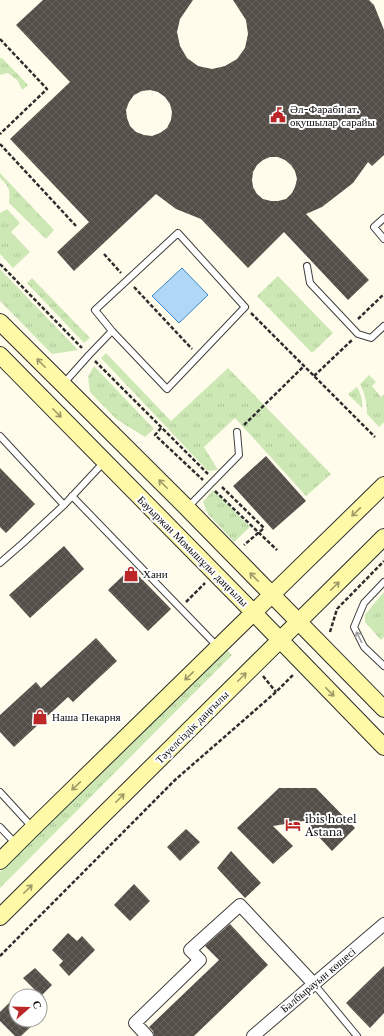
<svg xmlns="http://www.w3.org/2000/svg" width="384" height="1036" viewBox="0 0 384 1036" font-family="'Libre Baskerville',serif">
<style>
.grass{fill:url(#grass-tufts)}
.water{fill:#b0d7f5;stroke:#3888cb}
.building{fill:url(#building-cross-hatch);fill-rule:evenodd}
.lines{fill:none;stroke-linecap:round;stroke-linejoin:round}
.lane-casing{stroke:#3f3f3f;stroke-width:8}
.street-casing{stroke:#3f3f3f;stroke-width:14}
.secondary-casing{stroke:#2e2e2e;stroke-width:18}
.path{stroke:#2e2e2e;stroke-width:2.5;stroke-dasharray:4 2;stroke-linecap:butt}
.lane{stroke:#fff;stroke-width:6}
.street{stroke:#fff;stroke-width:12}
.secondary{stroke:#fef9a6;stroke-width:16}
.oneway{stroke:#9d9a68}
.oneway2{stroke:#9e9e9e}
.labels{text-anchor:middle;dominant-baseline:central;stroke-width:4;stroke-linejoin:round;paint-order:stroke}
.poi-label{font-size:11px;fill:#0c0c0c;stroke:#fff;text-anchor:start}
.street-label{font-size:11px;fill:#0c0c0c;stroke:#fff}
</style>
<defs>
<pattern id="grass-tufts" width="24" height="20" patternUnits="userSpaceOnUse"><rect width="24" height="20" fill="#cde8b5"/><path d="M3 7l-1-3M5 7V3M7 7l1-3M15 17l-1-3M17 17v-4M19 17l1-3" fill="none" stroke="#afc69a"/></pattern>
<pattern id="building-cross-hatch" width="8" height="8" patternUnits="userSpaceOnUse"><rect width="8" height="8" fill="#544e48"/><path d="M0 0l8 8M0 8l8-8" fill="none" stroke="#68635e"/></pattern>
</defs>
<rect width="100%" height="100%" fill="#fffceb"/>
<path class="grass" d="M1,57L28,85L22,90L18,81L8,73L3,74L0,75V60Z
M0,173L54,230L46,239L9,203C10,190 10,187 0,178Z
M7,209L20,223L11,232L30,252L13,268L0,254V213Z
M0,269L78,350L52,354L0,301Z
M278,276L333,333L312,353L257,296Z
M32,278L90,338L84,343L27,283Z
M106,353L171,421L228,368L331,474L306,496L235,418L204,447L218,470L208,471L101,358Z
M94,366L154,429L145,437L116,419L90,392L88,377Z
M369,375L376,382L372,386L381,397L384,394V422L379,427L367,414C367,402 365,394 360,384Z
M357,387C361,394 363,400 362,408L348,394Z
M213,490L250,527L234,542L208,514L203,502Z
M384,592V637L381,640L365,622V615L372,606Z
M224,647L232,655L0,888V872Z"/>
<path class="water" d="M182,268L208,295L179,323L152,296Z"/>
<path class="building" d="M43,0H193L180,19L177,32L180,46L187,58L198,66L212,69L225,66L237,59L245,48L248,34L246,20L233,0H369L374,5L384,30V155L372,166L368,162L353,183L322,207L306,214L369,280L348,300L284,232L248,268L201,219L176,209L156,194L74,271L57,252L89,222L10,139L70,82L16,25ZM150,90L158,92L165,97L170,104L172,112L171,120L167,128L160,133L152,136L144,135L136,132L130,126L127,118L126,110L129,102L134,95L142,91ZM270,157H278L285,160L291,165L295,171L297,179L295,187L292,193L286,199L278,201H271L263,199L257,194L253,187L252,180L253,172L257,165L263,160Z
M266,456L306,501L273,530L233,486Z
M0,468L35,504L6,533L0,527Z
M64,546L84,569L30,618L9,595Z
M131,568L171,609L148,631L108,590Z
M96,638L117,661L73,702L68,697L14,747L0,732V715L36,682L41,688Z
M279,788H316L355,828L332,851L304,821L273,826L293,846L273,864L237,828Z
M186,829L200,842L180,861L167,847Z
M231,851L261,883L245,898L217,868Z
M134,884L150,901L130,921L114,905Z
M230,924L268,965L194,1036H154L153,1031L149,1027L219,960L205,946Z
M68,933L77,941L82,936L95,950L69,976L59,965L63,961L52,950Z
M384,966V1013L370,1028L346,1003Z
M35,968L52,985L41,996L23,978Z
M16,996V1020H38L21,1036H15L0,1021V1012Z"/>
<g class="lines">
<g class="lane-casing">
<path id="lane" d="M384,218L374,227L384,239
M307,266L310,283L358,334L371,338L384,326
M64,383L89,355L112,331L167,389L245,307L178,233L95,310L112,331
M0,436L64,505L104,462
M72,496L218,647
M187,508L239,455L237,432
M0,563L23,543L64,505
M384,582L364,603L354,627L364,647L384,666
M0,792L33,828
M0,827L16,844
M314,984L357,1036"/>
</g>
<g class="street-casing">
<path id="street" d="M147,1036L135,1023L200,960L190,950L240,905L314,984
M253,1036L384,924"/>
</g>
<g class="secondary-casing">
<path id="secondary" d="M0,322L187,508L384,709
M0,355L254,613L384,747
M0,861L33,828L384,485
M0,917L384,537"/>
</g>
<path class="path" d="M0,39L47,89L0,134
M0,144L76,226
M104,254L121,273
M0,264L82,348
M134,287L192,349
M251,313L375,437
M358,319L384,294
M95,361L208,474
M314,376L352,340
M244,425L304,366
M161,428L155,435L203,480
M222,487L264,528L244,545
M215,491L277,550
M186,602L205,583
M330,632L337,609L384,561
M263,676L276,692
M0,956L175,780L276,692L294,674"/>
<use href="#lane" class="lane"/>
<use href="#street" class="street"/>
<use href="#secondary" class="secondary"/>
</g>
<defs><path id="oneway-shaft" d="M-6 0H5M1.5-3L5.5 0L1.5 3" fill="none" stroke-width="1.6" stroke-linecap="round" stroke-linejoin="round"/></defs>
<g class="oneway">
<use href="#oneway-shaft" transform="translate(41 363) rotate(-135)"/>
<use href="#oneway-shaft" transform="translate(57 413) rotate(45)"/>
<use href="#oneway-shaft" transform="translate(163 484) rotate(-135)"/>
<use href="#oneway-shaft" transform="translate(356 512) rotate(136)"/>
<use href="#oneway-shaft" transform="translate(254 577) rotate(-135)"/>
<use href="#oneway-shaft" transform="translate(335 586) rotate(-44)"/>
<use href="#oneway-shaft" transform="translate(189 676) rotate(136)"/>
<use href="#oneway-shaft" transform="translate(242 677) rotate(-45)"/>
<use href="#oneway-shaft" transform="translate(330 692) rotate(46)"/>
<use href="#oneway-shaft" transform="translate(76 786) rotate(136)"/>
<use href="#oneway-shaft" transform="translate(120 798) rotate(-45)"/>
<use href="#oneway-shaft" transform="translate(28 889) rotate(-45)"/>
</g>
<use class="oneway2" href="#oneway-shaft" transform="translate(359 637) rotate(-117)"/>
<defs>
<g id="civic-bare" transform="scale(1.2)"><path d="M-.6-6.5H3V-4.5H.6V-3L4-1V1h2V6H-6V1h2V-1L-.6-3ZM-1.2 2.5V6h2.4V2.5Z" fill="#ba2726" stroke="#fff" stroke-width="2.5" paint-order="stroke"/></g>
<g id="shop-bare" transform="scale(1.2)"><path d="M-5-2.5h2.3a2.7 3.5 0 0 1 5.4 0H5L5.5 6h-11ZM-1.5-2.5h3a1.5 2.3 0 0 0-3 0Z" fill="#ba2726" stroke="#fff" stroke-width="2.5" paint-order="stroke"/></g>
<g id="hotel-bare" transform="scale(1.2)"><path d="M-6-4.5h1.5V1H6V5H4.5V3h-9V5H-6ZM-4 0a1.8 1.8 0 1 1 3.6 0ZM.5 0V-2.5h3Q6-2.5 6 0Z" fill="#ba2726" stroke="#fff" stroke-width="2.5" paint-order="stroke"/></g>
</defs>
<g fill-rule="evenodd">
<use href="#civic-bare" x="278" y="115"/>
<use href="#shop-bare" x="131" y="574"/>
<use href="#shop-bare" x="40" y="717"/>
<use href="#hotel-bare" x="293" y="825"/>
</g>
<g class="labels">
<g class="poi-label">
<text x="290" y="109">Әл-Фараби ат.<tspan x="290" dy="13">оқушылар сарайы</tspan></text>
<text x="143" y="574">Хани</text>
<text x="52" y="717">Наша Пекарня</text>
<text x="305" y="819">ibis hotel<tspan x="305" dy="13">Astana</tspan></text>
</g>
<g class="street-label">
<text transform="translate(193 551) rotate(45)">Бауыржан Момышұлы даңғылы</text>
<text transform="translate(192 727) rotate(-45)">Тәуелсіздік даңғылы</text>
<text transform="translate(318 980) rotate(-40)">Балбырауын көшесі</text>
</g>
</g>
<g transform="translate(28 1008) rotate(70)"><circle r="19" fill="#ffffff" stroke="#9e9e9e"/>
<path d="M0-3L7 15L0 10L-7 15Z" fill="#ba2726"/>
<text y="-6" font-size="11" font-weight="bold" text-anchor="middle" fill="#0c0c0c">С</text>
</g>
</svg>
